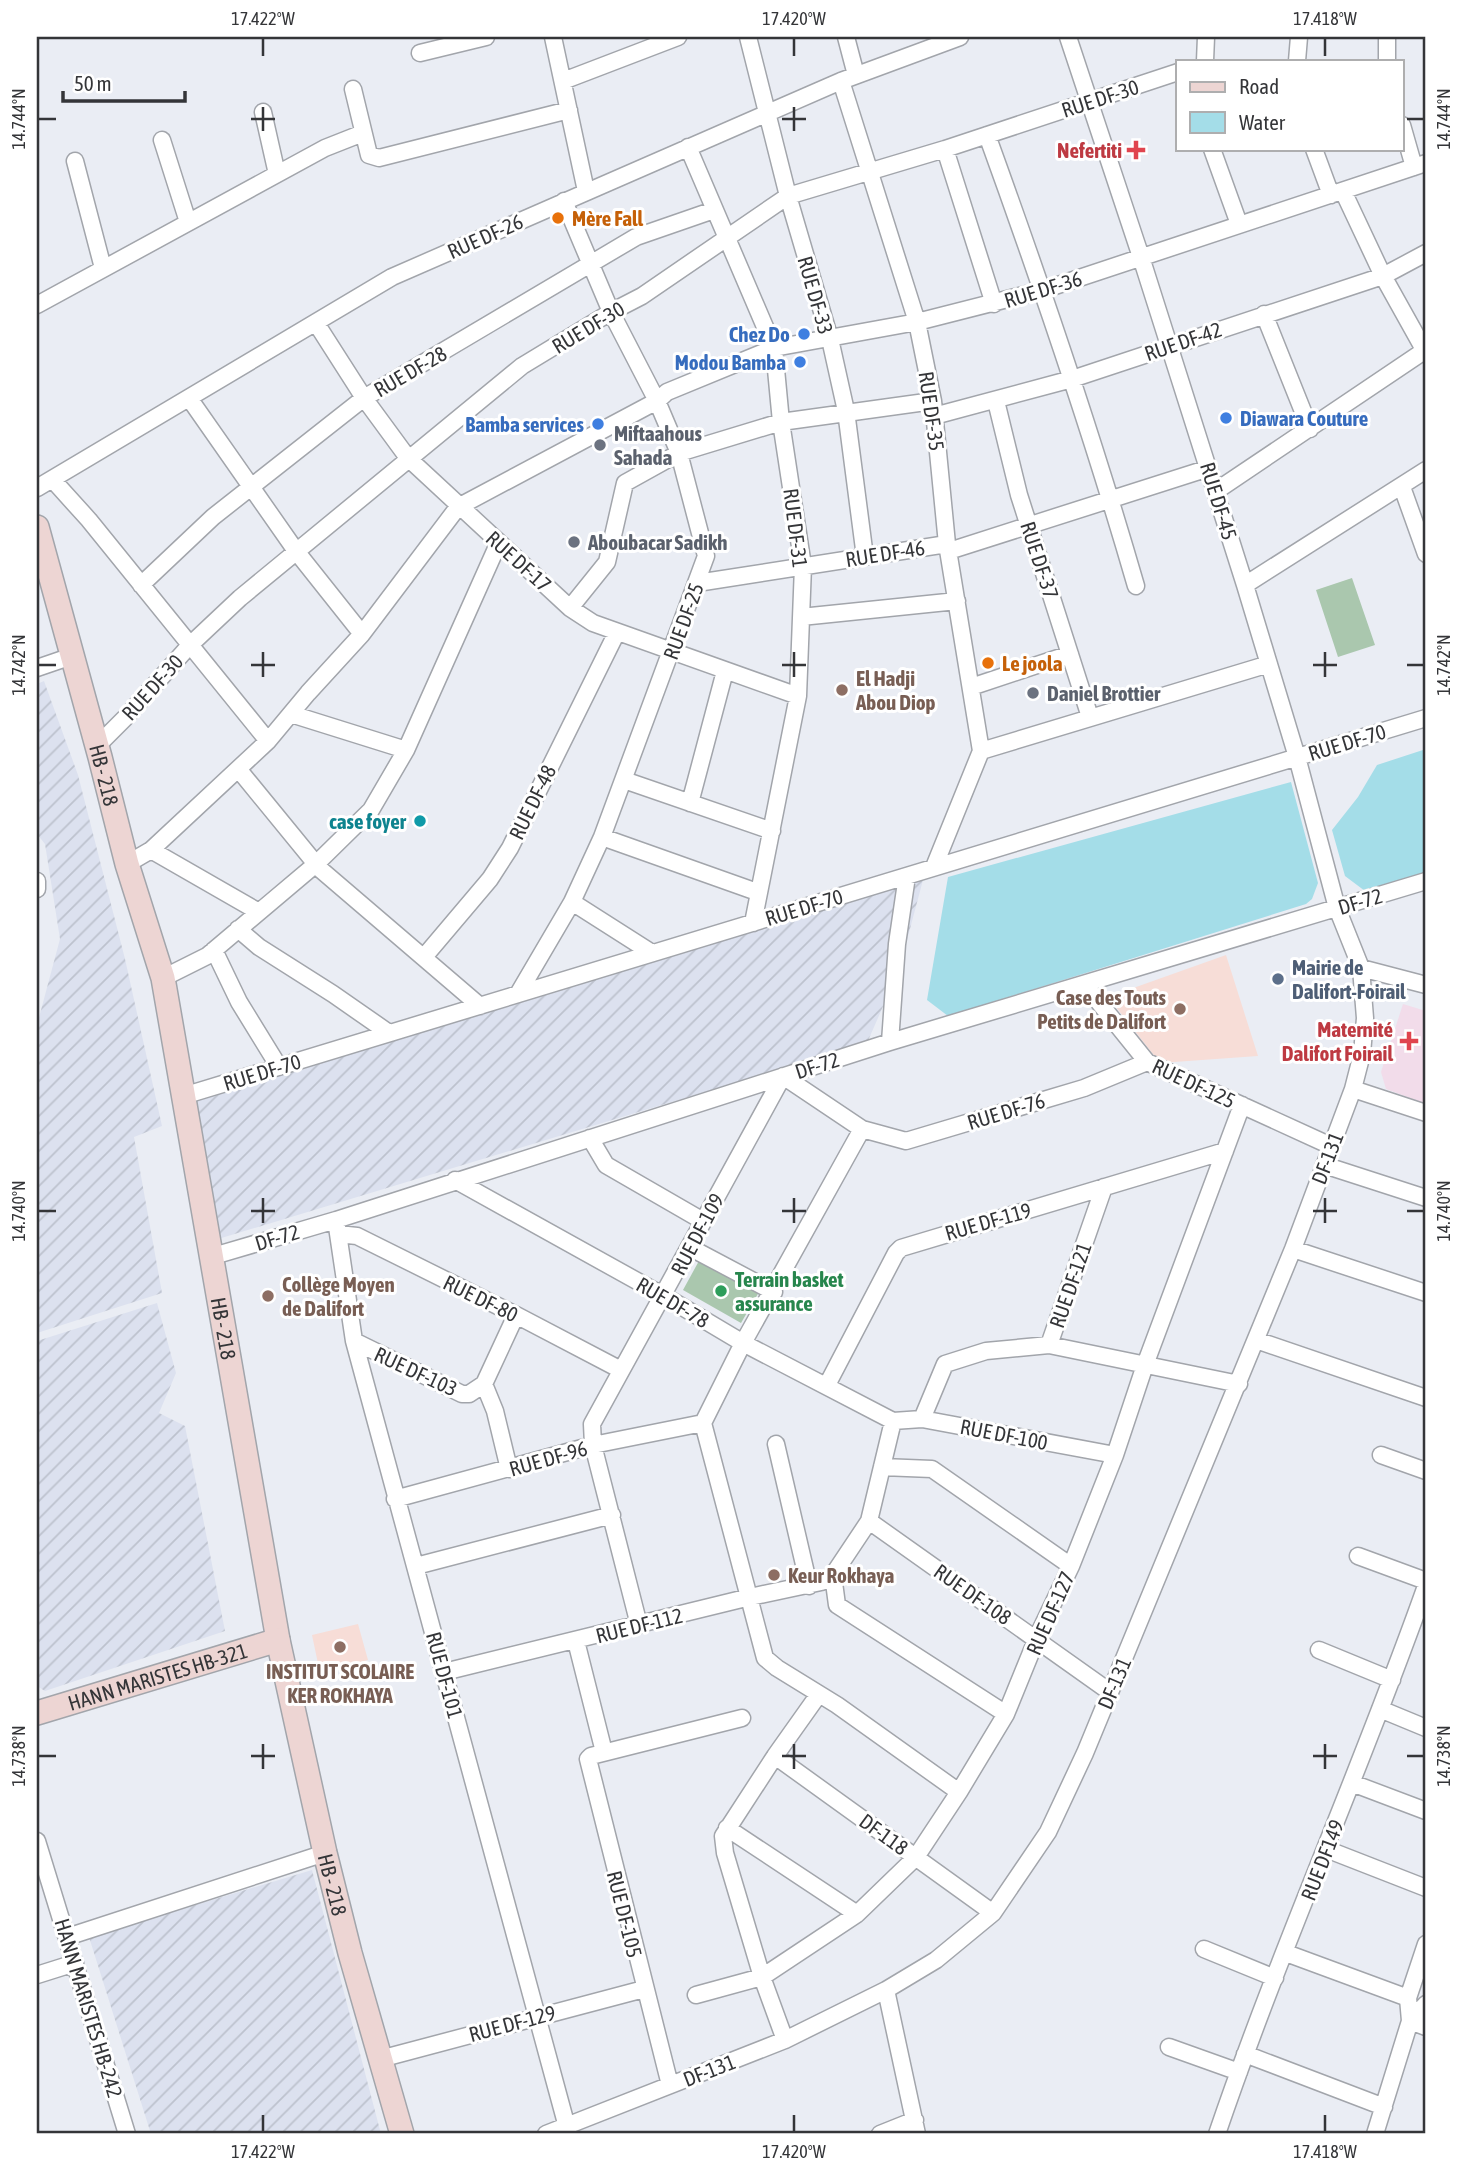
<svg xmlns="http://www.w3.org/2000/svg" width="1463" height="2171" viewBox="0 0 1463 2171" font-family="'Asap Condensed',sans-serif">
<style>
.industrial{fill:url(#industrial-furrows)}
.education{fill:#f7ddd7}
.medical{fill:#f2dcea}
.green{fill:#aac7ae}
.water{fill:#a4dde8}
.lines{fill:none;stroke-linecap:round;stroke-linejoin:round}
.street-casing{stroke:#a2a5ab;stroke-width:19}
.secondary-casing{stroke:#a2a5ab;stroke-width:26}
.street{stroke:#fff;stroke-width:16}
.secondary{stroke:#edd5d3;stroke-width:23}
.ticks{fill:none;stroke:#343538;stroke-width:2.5}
.health-dot{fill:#e0444e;stroke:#fff;stroke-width:2.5}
.food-dot{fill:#e8710a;stroke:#fff;stroke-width:2.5}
.shop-dot{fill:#3f7fe0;stroke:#fff;stroke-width:2.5}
.worship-dot{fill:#6b7280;stroke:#fff;stroke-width:2.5}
.education-dot{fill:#8d6e63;stroke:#fff;stroke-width:2.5}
.culture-dot{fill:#0f9aa8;stroke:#fff;stroke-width:2.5}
.service-dot{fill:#5c6f8a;stroke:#fff;stroke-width:2.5}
.leisure-dot{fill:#2e9e5b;stroke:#fff;stroke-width:2.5}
.labels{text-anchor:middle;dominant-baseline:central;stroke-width:6;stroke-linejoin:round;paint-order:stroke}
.street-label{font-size:21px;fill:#343538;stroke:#fff}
.health-label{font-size:21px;font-weight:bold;fill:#be3a42;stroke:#fff;text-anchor:end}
.food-label{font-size:21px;font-weight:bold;fill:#c56008;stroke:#fff;text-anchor:start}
.shop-label{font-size:21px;font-weight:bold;fill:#366cbe;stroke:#fff;text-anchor:end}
.worship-label{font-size:21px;font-weight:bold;fill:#5b616d;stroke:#fff;text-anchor:start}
.education-label{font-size:21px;font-weight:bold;fill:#785e54;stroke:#fff;text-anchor:start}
.culture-label{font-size:21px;font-weight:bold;fill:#0d838f;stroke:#fff;text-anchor:end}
.service-label{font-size:21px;font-weight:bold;fill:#4e5e75;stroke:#fff;text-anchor:start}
.leisure-label{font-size:21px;font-weight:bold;fill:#27864d;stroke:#fff;text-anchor:start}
.neatline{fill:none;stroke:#343538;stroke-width:2.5}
.ticks-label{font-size:18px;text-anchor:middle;fill:#343538}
</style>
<defs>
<pattern id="industrial-furrows" width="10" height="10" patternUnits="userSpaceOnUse" patternTransform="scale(1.75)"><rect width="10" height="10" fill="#dce1ef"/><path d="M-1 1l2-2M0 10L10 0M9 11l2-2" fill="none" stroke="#bdc2ce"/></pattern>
</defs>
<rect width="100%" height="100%" fill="#eaedf4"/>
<path class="industrial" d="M44,681L78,775L125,959L162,1126L134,1137L162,1293L37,1333V1025L60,939L45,844L37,834V684Z
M923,880L899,970L867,1043L218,1239L194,1100Z
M157,1303L176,1373L159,1413L185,1426L225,1631L45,1691L37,1686V1341Z
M312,1870L381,2134H151L89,1937Z"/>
<path class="education" d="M1226,955L1258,1056L1160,1063L1108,997Z
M358,1624L368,1660L320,1673L312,1635Z"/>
<path class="medical" d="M1403,1004L1426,1011V1104L1386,1089L1381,1072Z"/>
<path class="green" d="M1352,578L1375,645L1338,657L1316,590Z
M700,1259L759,1292L741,1323L683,1290Z"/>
<path class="water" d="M1426,749V872L1365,891L1345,876L1332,830L1358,797L1377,765Z
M1291,782L1318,883L1312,899L1306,904L948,1016L927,1000L948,877Z"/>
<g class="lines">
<g class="street-casing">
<path id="street" d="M553,37L586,191
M748,37L788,196L830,339L846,411L865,557
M846,37L856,75
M1387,37V61
M420,53L486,37
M1205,61L1206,37
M1297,61L1299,37
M563,81L678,37
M841,81L917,322L933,401L947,544L981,751
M353,89L369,155L379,158L569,110
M263,112L277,174
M1402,125L1414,167
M987,135C1041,284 1092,434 1136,586
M162,140L188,222
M688,147L774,348L781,422L803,566L798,696L753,923
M945,149L994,304
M1212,149L1239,224
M1314,149L1331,195
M75,161L103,268
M1343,191L1383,276L1426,353
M37,305L325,148L363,133
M1264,314L1310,429
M316,323L364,398L408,458L570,608L593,623L798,696
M189,398L296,551L362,634
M996,401L1019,495L1090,717
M934,416L1072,379L1383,276L1426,253
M52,479L89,520L268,741
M1402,487L1426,554
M37,488L392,277L841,81L960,37
M1216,491L1424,351
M949,551L1209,468
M697,583L947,544
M141,585L213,517L364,398L636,237L714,210
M1245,585L1426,470
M570,608L607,562L625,483L679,453L781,422L933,401
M801,617L957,601
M37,668L72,656
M971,687L1070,654
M291,714L406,750
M96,747L125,718L190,645L240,598L522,366L611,312L642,296L788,196L945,149L1178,72
M981,751L1269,664
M239,770L320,869L480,1006
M624,780L772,831
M690,803L725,671
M602,837L757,892
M151,850L259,912
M127,864L151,850L268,741L308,693L362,634L458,507L657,401L667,392L774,348L917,322L1043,290L1426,163
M934,867L981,751
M37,881V889
M572,902L652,953
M238,929L259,947L333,994L389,1033
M214,950L239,1002L279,1067
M424,957L490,879L510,848L617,632
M1361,968L1426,985
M163,978L207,956L316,864L371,810L406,750L499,542
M1085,985L1147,1062L1331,1146
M518,994L572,902L602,837L706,556L679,453L657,401L611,312L564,201
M890,1042L897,944L907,876
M1353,1089L1426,1113
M183,1096L1426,718
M590,1138L606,1165L703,1221
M1324,1165L1426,1198
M455,1180L664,1296L743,1343L893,1421
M336,1220L354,1341L567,2127
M338,1234L357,1236L516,1315L621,1370
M689,1247L774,1292
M1293,1249L1426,1293
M210,1257L336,1220L890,1042L1426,881
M1256,1340L1426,1398
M354,1341L462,1394H469L484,1384L516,1315
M1049,1345L1239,1384
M484,1384L495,1411L509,1469
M827,1385L896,1253L901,1248L1225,1151
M922,1419L945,1364L986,1351L1049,1345L1104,1187
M893,1421L922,1419L1115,1455
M703,1423L765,1658L777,1668L837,1705L959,1792
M703,1423L743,1343L862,1129
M776,1444L809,1586
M1381,1455L1426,1471
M882,1467L932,1469L1071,1566
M395,1499L593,1445L703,1423
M869,1521L1110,1692
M1358,1556L1426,1581
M416,1566L612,1515
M833,1575L837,1605L1006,1714
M639,1625L593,1445L592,1424L783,1076L862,1129L906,1141L1084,1088L1147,1062
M576,1641L604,1752
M1319,1650L1392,1680
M444,1672L750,1597L821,1582L833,1575L869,1521L893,1421
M1380,1709L1426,1728
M775,1756L993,1913
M1352,1783L1426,1811
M727,1828L857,1914
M37,1841L127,2134
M1326,1849L1426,1888
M67,1937L325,1853
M1204,1949L1275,1978
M1286,1953L1408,1998
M37,1975L75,1963
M886,1990L917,2134
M696,1995L762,1977L857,1914L916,1857L959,1792L1006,1714L1039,1633L1071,1566L1115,1455L1145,1365L1242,1105
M1410,2021L1426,2004
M1410,2021L1426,2027
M785,2040L762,1977L725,1853L723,1836L775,1756L819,1694
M1169,2047L1239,2072
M1245,2054L1384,2107
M380,2059L644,1989
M670,2085L588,1759L591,1756L742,1718
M546,2134L785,2040L886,1990L936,1960L993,1913L1048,1832L1085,1753L1293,1249L1353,1089L1362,1054L1365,1018L1361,968L1337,908L1297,757L1245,585L1141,257L1068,37
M880,2134L915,2120
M1217,2134C1280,1949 1361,1770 1426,1586
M1375,2134L1410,2021L1408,1998L1426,1944"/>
</g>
<g class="secondary-casing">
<g id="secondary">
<path id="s1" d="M37,527L100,757L127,864L163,978L278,1640L325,1853L350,1953L402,2134"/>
<path id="s2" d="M37,1713L278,1640"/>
</g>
</g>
<use href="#street" class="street"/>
<use href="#secondary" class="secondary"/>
</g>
<path class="ticks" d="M263,38V56M794,38V56M1325,38V56M263,107V131M794,107V131M38,119H56M251,119H275M782,119H806M1407,119H1424M263,652V677M794,652V677M1325,652V677M38,665H56M251,665H275M782,665H806M1313,665H1337M1407,665H1424M263,1198V1223M794,1198V1223M1325,1198V1223M38,1211H56M251,1211H275M782,1211H806M1313,1211H1337M1407,1211H1424M263,1744V1769M794,1744V1769M1325,1744V1769M38,1756H56M251,1756H275M782,1756H806M1313,1756H1337M1407,1756H1424M263,2115V2132M794,2115V2132M1325,2115V2132"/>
<g class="health-dot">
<path d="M1132.5 139.5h7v7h7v7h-7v7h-7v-7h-7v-7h7z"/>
<path d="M1405.5 1030.5h7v7h7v7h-7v7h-7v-7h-7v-7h7z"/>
</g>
<g class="food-dot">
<circle cx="558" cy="218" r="7"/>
<circle cx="988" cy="663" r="7"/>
</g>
<g class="shop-dot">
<circle cx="804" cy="334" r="7"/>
<circle cx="800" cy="362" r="7"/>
<circle cx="1226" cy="418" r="7"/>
<circle cx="598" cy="424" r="7"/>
</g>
<g class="worship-dot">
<circle cx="600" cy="445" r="7"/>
<circle cx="574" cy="542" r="7"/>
<circle cx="1033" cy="693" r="7"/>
</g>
<g class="education-dot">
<circle cx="842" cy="690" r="7"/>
<circle cx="1180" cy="1009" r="7"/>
<circle cx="268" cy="1296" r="7"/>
<circle cx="774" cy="1575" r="7"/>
<circle cx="340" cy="1647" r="7"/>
</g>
<circle class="culture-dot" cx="420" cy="821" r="7"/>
<circle class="service-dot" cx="1278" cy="979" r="7"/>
<circle class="leisure-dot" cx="721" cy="1291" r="7"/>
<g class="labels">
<g class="street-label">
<text transform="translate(1100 98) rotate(-18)">RUE DF-30</text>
<text transform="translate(485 236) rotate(-24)">RUE DF-26</text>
<text transform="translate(1043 289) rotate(-17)">RUE DF-36</text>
<text transform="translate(816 295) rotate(74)">RUE DF-33</text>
<text transform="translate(588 327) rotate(-31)">RUE DF-30</text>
<text transform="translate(1183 341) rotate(-19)">RUE DF-42</text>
<text transform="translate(410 371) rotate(-30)">RUE DF-28</text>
<text transform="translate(932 411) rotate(82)">RUE DF-35</text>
<text transform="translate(1219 501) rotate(73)">RUE DF-45</text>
<text transform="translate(796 528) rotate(83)">RUE DF-31</text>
<text transform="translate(885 553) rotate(-9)">RUE DF-46</text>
<text transform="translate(1040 560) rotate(72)">RUE DF-37</text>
<text transform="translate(519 561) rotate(42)">RUE DF-17</text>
<text transform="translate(683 621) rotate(-70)">RUE DF-25</text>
<text transform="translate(152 687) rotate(-48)">RUE DF-30</text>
<text transform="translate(1347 742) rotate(-17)">RUE DF-70</text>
<text stroke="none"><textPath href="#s1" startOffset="257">HB - 218</textPath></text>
<text transform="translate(532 802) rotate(-64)">RUE DF-48</text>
<text transform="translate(1360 901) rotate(-17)">DF-72</text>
<text transform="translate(804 907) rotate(-17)">RUE DF-70</text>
<text transform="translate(817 1065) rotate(-18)">DF-72</text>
<text transform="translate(262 1072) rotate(-17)">RUE DF-70</text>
<text transform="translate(1194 1083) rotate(25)">RUE DF-125</text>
<text transform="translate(1006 1111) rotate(-17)">RUE DF-76</text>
<text transform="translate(1327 1158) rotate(-69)">DF-131</text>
<text transform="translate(988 1221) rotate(-16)">RUE DF-119</text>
<text transform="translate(697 1234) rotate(-62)">RUE DF-109</text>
<text transform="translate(277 1237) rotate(-17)">DF-72</text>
<text transform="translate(1070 1285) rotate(-71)">RUE DF-121</text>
<text transform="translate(481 1298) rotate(26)">RUE DF-80</text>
<text transform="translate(673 1302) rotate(30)">RUE DF-78</text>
<text stroke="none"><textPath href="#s1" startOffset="824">HB - 218</textPath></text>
<text transform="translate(416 1371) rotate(25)">RUE DF-103</text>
<text transform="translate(1004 1434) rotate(11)">RUE DF-100</text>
<text transform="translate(548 1458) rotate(-16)">RUE DF-96</text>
<text transform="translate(973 1594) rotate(35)">RUE DF-108</text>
<text transform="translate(1050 1613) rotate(-66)">RUE DF-127</text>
<text transform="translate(639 1625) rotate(-14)">RUE DF-112</text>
<text transform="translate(445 1675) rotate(75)">RUE DF-101</text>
<text stroke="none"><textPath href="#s2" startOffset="126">HANN MARISTES HB-321</textPath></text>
<text transform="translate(1114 1683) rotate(-67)">DF-131</text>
<text transform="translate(884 1834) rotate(36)">DF-118</text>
<text transform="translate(1322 1860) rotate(-69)">RUE DF149</text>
<text stroke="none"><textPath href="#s1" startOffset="1391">HB - 218</textPath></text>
<text transform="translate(625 1914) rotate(76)">RUE DF-105</text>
<text transform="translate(89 2008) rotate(73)">HANN MARISTES HB-242</text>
<text transform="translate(512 2023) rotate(-15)">RUE DF-129</text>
<text transform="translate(709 2070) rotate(-21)">DF-131</text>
</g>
<g class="health-label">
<text x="1122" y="150">Nefertiti</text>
<text x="1393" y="1029">Maternité<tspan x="1393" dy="24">Dalifort Foirail</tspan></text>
</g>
<g class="food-label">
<text x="572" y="218">Mère Fall</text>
<text x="1002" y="663">Le joola</text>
</g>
<g class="shop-label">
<text x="790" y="334">Chez Do</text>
<text x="786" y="362">Modou Bamba</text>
<text x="1240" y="418" text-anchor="start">Diawara Couture</text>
<text x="584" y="424">Bamba services</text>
</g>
<g class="worship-label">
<text x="614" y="433">Miftaahous<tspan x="614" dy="24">Sahada</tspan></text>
<text x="588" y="542">Aboubacar Sadikh</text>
<text x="1047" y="693">Daniel Brottier</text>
</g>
<g class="education-label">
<text x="856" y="678">El Hadji<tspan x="856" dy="24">Abou Diop</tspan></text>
<text x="1166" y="997" text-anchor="end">Case des Touts<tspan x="1166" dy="24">Petits de Dalifort</tspan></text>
<text x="282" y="1284">Collège Moyen<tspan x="282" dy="24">de Dalifort</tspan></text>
<text x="788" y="1575">Keur Rokhaya</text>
<text x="340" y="1671" text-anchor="middle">INSTITUT SCOLAIRE<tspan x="340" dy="24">KER ROKHAYA</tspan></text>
</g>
<g class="culture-label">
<text x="406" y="821">case foyer</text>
</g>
<g class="service-label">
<text x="1292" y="967">Mairie de<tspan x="1292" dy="24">Dalifort-Foirail</tspan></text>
</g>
<g class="leisure-label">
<text x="735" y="1279">Terrain basket<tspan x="735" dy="24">assurance</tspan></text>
</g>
</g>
<rect width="1463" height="2171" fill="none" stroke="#ffffff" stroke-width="77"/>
<rect x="1176" y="60" width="228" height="91" fill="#ffffff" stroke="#aeaeaf" stroke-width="2"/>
<rect x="1190" y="82" width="35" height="10" fill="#edd5d3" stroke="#aeaeaf" stroke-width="2"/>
<text x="1239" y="94" font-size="21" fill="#343538">Road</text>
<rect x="1190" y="112" width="35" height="21" fill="#a4dde8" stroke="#aeaeaf" stroke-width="2"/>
<text x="1239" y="130" font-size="21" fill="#343538">Water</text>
<path d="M63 91v10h122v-10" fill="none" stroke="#343538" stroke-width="3.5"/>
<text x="74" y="91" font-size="21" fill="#343538" stroke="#ffffff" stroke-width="5" paint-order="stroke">50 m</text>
<rect x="38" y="38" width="1386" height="2094" class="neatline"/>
<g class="ticks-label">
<text x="263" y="25">17.422°W</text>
<text x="794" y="25">17.420°W</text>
<text x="1325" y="25">17.418°W</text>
<text transform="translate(19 119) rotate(-90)" y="6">14.744°N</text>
<text transform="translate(1444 119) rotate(-90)" y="6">14.744°N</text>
<text transform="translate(19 665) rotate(-90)" y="6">14.742°N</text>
<text transform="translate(1444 665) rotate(-90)" y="6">14.742°N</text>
<text transform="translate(19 1211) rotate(-90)" y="6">14.740°N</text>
<text transform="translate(1444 1211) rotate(-90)" y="6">14.740°N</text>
<text transform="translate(19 1756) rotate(-90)" y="6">14.738°N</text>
<text transform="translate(1444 1756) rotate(-90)" y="6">14.738°N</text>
<text x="263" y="2158">17.422°W</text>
<text x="794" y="2158">17.420°W</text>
<text x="1325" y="2158">17.418°W</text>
</g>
</svg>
